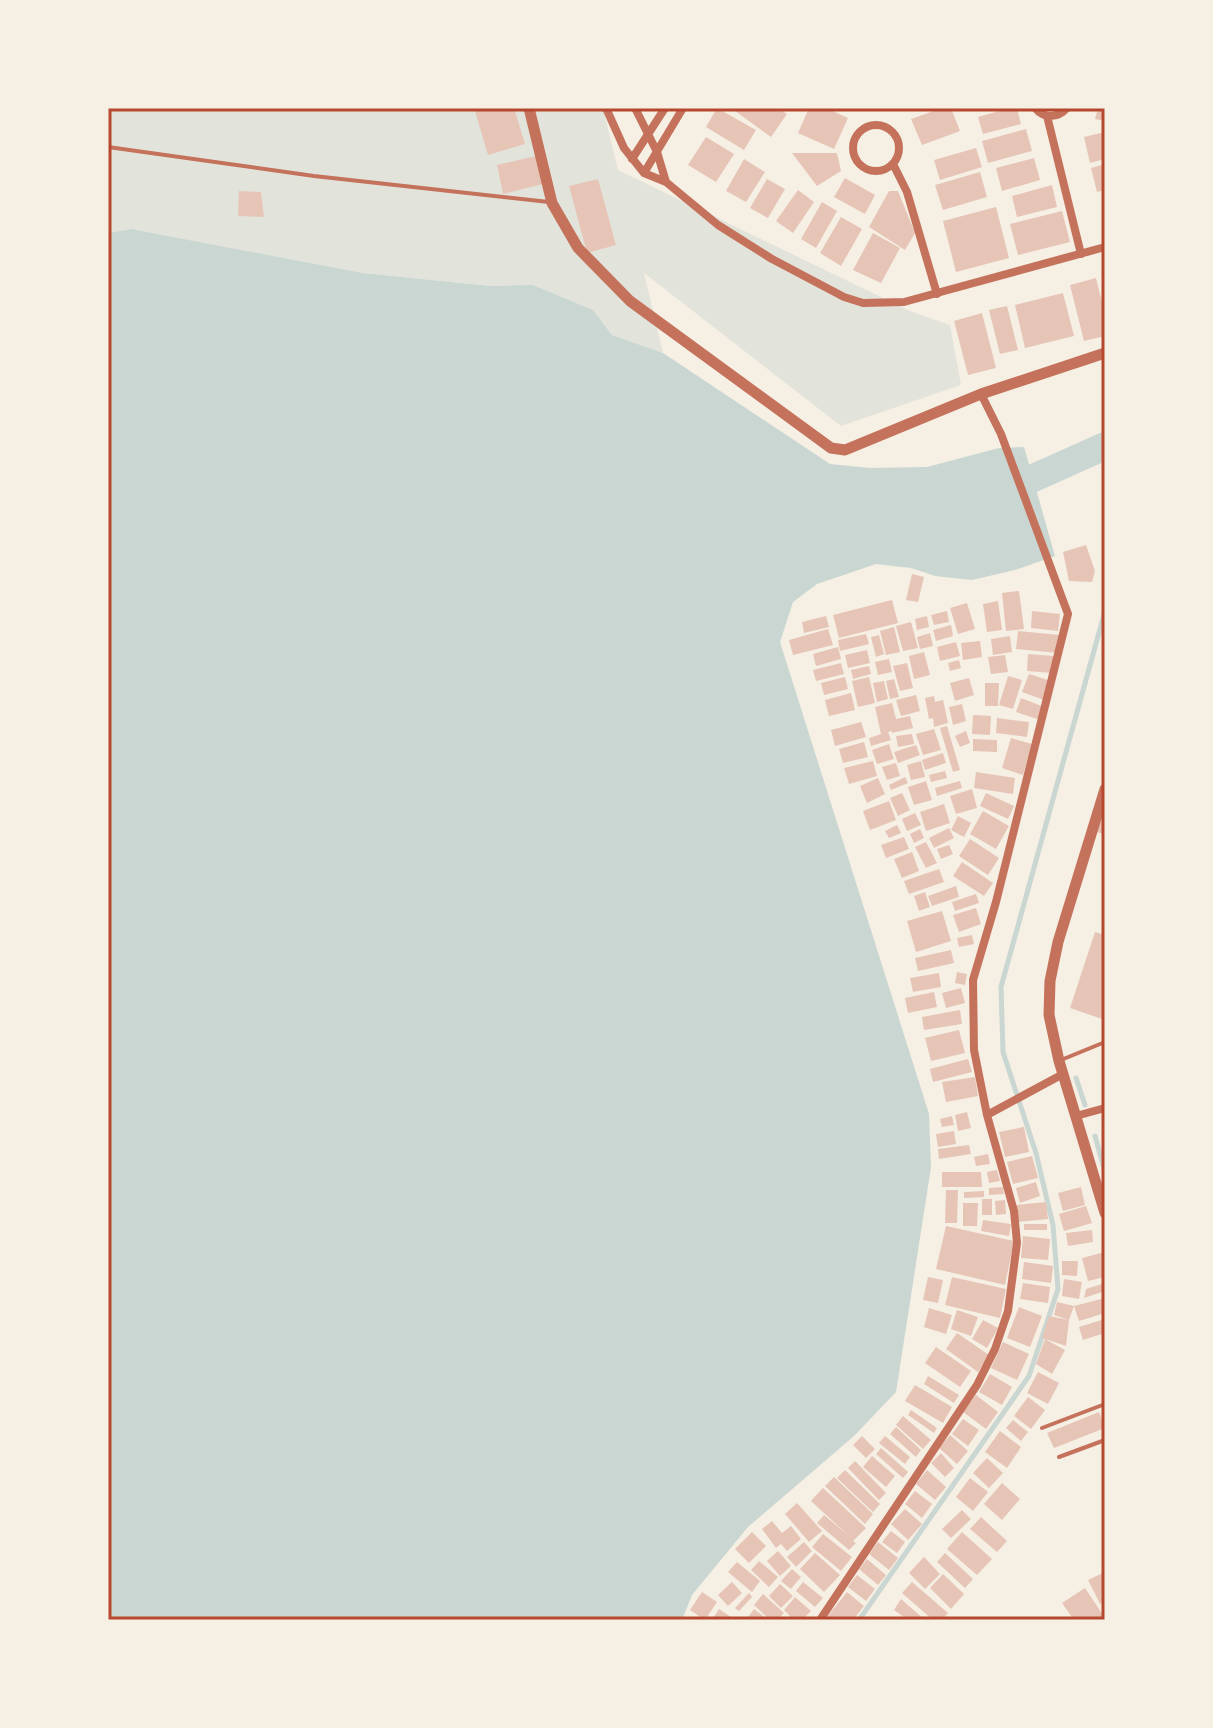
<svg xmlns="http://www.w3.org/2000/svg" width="1213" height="1728" viewBox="0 0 1213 1728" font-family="'PT Sans',sans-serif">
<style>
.green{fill:#e2e4dc}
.water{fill:#c9d6d2}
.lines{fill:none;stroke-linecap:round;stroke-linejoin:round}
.stream{stroke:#c9d6d2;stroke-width:5}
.river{stroke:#c9d6d2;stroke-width:28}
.building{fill:#e6c5b7}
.path{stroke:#b5482f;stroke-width:3}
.service{stroke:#c5725c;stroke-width:4}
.minor{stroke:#c5725c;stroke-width:8}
.tertiary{stroke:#c5725c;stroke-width:11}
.neatline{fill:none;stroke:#b5482f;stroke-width:3}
</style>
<rect width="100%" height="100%" fill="#f6efe4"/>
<path class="green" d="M108,108H603L618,170L910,311L950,325L961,385L841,426L644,273L663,353L612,335L593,310L533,285L490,286L363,273L131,229L108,233Z"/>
<path class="water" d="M131,229L363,273L490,286L533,285L593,310L612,335L663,353L830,464L870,468L927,467L999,448L1024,447L1055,556L1015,570L972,580L935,576L911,568L876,564L817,584L793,602L780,642L929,1114L931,1167L896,1392L854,1436L748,1527L692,1595L682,1620H108V233Z"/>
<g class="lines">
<path class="stream" d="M1076,1078L1085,1105
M1095,1136L1105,1172
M859,1620L1029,1376L1058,1289L1053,1225L1036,1153L1003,1052L1001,987L1105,611"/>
<path class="river" d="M998,494L1105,446"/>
</g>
<path class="building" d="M474,108H514L525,144L488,155Z
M717,108L756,130L744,150L706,127Z
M731,108H778L787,114L771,137Z
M809,108H826L848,118L834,149L798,133Z
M942,108H951L960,131L922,145L911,119Z
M1010,108H1017L1021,124L983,134L978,117Z
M1098,108H1105V121L1095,119Z
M1026,129L1032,151L988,163L982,141Z
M1105,132V159L1090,163L1084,137Z
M706,137L734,154L716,182L688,165Z
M976,148L982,167L940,180L934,160Z
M792,153H837L841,171L817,186Z
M536,156L543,184L503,194L497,165Z
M1034,158L1040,180L1002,191L996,168Z
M744,159L765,172L746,202L726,191Z
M1105,164V190L1097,192L1091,168Z
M980,172L987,197L943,210L935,185Z
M845,178L875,195L865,214L834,197Z
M598,179L616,245L587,253L569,186Z
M767,179L785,189L768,218L750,208Z
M1052,185L1057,207L1017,217L1012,196Z
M798,190L814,202L793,233L776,221Z
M239,191L261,192L264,217L238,216Z
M889,191H898L915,233L905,250L869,227Z
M822,202L837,211L816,248L801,239Z
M996,207L1009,258L956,272L943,221Z
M1062,211L1070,242L1018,255L1010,224Z
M841,217L862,229L841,266L820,253Z
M873,233L900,248L881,283L853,270Z
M1096,278L1105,314V336L1084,341L1070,285Z
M1063,293L1074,336L1025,348L1015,305Z
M1007,306L1018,350L1000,354L989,310Z
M982,313L996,368L968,375L954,321Z
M1086,545L1095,571L1092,582L1069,581L1063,552Z
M912,574L924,577L918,602L906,600Z
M1019,591L1024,629L1006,631L1002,593Z
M892,600L898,623L839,638L833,615Z
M998,601L1002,630L987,632L983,604Z
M967,603L975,629L958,634L950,608Z
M947,611L949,622L934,625L931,615Z
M1032,611L1060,614L1058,631L1031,628Z
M826,616L829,627L804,633L802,622Z
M927,616L929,627L917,630L915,619Z
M911,622L918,648L903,651L896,626Z
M951,625L953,636L936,641L933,630Z
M894,627L900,652L886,655L880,631Z
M828,629L833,645L793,655L789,640Z
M1018,631L1060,635L1058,653L1016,649Z
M930,633L933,646L920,649L917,637Z
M866,634L869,644L840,651L838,640Z
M879,635L884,654L876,657L871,637Z
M1010,636L1012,652L993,655L991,639Z
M980,641L982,657L963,660L961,643Z
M956,642L960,656L940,661L937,647Z
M838,647L841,659L816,666L813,654Z
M867,650L870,663L848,668L845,655Z
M924,652L930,675L914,679L909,656Z
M1028,654L1054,656L1052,673L1027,671Z
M1005,655L1008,672L991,674L988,657Z
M889,659L892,672L878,675L875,662Z
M959,660L961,668L950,671L948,663Z
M841,663L844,674L816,681L813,670Z
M907,663L913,688L900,691L893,666Z
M869,666L871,674L853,679L851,670Z
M1029,674L1051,681L1044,700L1022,692Z
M1008,676L1022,680L1013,709L999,705Z
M845,677L848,689L824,695L821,683Z
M869,677L875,703L858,707L852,681Z
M969,678L974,695L955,701L950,683Z
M894,679L899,697L890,699L886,681Z
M884,681L888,699L877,702L873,683Z
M985,683H999L998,706H985Z
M851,693L855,710L829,716L825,700Z
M916,695L920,711L901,716L896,700Z
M934,696L935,702L943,700L948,723L934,727L933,718L929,719L925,698Z
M1021,698L1044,707L1040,720L1016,712Z
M892,703L896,719L910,716L913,728L892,733V731L888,732L891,740L871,746L869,738L881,734L875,707Z
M962,704L966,721L953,725L949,707Z
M973,715L991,716L990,735L972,734Z
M997,718L1029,722L1027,737L996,733Z
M861,722L866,737L835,746L831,730Z
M947,726L960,770L953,772L940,728Z
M934,729L941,750L923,755L916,734Z
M966,731L970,743L960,747L955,736Z
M912,734L914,744L898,747L896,736Z
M1011,738L1032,744L1023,775L1002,768Z
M973,739L997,740V752L973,751Z
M864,742L868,757L843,763L839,749Z
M889,744L894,759L877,764L872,750Z
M916,745L920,755L898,763L894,752Z
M943,753L946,763L925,770L922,760Z
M873,761L877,776L849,784L844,768Z
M921,761L925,777L911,780L907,765Z
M896,763L900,776L887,780L882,767Z
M945,771L947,778L931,782L929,775Z
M976,772L1015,778L1013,794L974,788Z
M905,777L908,783L891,790L889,785Z
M878,778L885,794L867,803L860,786Z
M926,781L932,800L914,805L908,787Z
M960,781L962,788L937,796L935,788Z
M972,789L977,808L956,814L950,796Z
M902,793L910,810L898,816L890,798Z
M986,793L1014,806L1008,819L980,806Z
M889,801L896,820L870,830L863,811Z
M944,804L950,823L926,831L920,812Z
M1105,809V835L1097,832Z
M983,811L1009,826L996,849L970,834Z
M915,813L921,825L907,831L902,819Z
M958,816L971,823L964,837L951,830Z
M897,825L901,833L889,838L885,831Z
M949,828L954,838L934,848L929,838Z
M920,829L924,838L914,843L910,834Z
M904,837L909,849L886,858L881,845Z
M970,839L999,858L988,875L959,856Z
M926,842L937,863L926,868L915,847Z
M949,845L953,854L941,859L937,849Z
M912,852L919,871L902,878L894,859Z
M962,862L993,883L984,896L953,876Z
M939,869L944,882L909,894L904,881Z
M956,886L959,897L932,906L928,896Z
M925,892L930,907L919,911L914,896Z
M976,894L979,903L955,911L952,902Z
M976,908L981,924L959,932L953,915Z
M942,911L951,941L916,952L907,921Z
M1095,932L1105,935V1020L1070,1008Z
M972,935L974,944L959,947L957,938Z
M951,950L954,963L918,971L915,958Z
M957,972L967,974L965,985L955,983Z
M939,973L941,987L913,992L910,978Z
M961,988L965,1003L946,1008L942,993Z
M934,992L937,1007L908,1013L905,998Z
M960,1010L962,1024L924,1030L922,1017Z
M959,1030L965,1053L931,1061L925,1038Z
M968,1059L972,1072L933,1082L930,1069Z
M975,1077L978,1096L946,1102L942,1082Z
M967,1112L971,1128L958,1131L955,1115Z
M952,1116L954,1125L942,1127L940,1119Z
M1024,1127L1029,1152L1005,1157L999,1132Z
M954,1131L956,1144L938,1147L936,1134Z
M969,1145L971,1154L939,1159L938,1149Z
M988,1154L990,1164L976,1166L974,1157Z
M1032,1156L1038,1178L1013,1184L1007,1162Z
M997,1170L1000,1181L989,1183L987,1172Z
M942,1172H981L982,1187H942Z
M1036,1182L1040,1196L1020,1203L1016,1188Z
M1003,1187L1004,1194L989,1195V1188Z
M1081,1187L1085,1205L1063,1211L1058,1193Z
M946,1190H958L957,1223H945Z
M984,1191V1197L964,1198V1192Z
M982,1199H992V1215H982Z
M1005,1200L1006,1214L996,1215L995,1201Z
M1046,1202L1048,1219L1017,1222L1016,1205Z
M963,1203H978L977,1226H963Z
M1086,1206L1092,1223L1064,1231L1059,1214Z
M983,1220L1011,1224L1009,1236L981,1231Z
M1024,1224H1047V1230H1024Z
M946,1226L1014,1241L1005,1285L936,1269Z
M1092,1230L1093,1242L1068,1246L1066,1233Z
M1023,1236L1050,1239L1048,1260L1021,1258Z
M1105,1252V1277L1088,1281L1082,1258Z
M1062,1261H1078L1077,1276L1062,1275Z
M1024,1262L1053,1266L1051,1283L1022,1279Z
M928,1277L943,1280L938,1303L923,1300Z
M952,1277L1006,1289L1000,1318L945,1305Z
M1064,1279L1082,1282L1079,1299L1062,1296Z
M1023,1283L1050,1287L1048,1303L1020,1299Z
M1105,1283V1291L1084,1298L1086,1289Z
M1105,1298V1313L1079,1321L1074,1306Z
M1057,1302L1074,1306L1069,1320L1054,1315Z
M1019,1307L1042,1316L1030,1347L1007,1338Z
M929,1308L952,1315L946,1334L924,1327Z
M957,1310L978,1317L971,1336L951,1329Z
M1049,1316L1069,1320L1066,1346L1042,1338Z
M1105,1319V1333L1083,1340L1079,1327Z
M983,1320L998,1328L987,1348L972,1339Z
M957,1333L989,1355L978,1372L946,1349Z
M1045,1339L1065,1350L1052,1374L1036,1364Z
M1003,1342L1029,1354L1017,1380L991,1368Z
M936,1347L971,1371L960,1387L925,1363Z
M1038,1372L1059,1383L1048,1404L1027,1393Z
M990,1374L1012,1387L1002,1405L979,1392Z
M928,1376L959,1395L954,1403L924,1384Z
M915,1385L952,1407L943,1423L905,1401Z
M976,1395L998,1412L986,1429L963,1412Z
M1028,1397L1045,1410L1031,1429L1014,1416Z
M911,1410L937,1428L934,1433L908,1415Z
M1099,1412L1105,1428L1054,1448L1047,1433Z
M903,1416L931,1440L923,1449L896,1425Z
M963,1419L979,1430L968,1446L952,1434Z
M1013,1420L1028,1432L1021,1441L1006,1428Z
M896,1427L921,1450L916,1457L890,1434Z
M1000,1431L1021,1447L1007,1468L985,1452Z
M950,1435L968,1451L957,1464L939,1448Z
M862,1436L875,1449L866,1458L853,1445Z
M885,1436L910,1457L905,1464L879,1443Z
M881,1448L908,1472L903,1478L876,1454Z
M941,1453L954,1468L945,1477L931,1463Z
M872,1456L895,1476L886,1487L863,1467Z
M987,1458L1003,1473L989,1488L973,1473Z
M855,1461L886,1493L879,1500L848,1468Z
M845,1470L880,1504L873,1512L837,1478Z
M927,1470L946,1487L935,1500L916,1484Z
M834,1477L873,1514L865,1524L825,1486Z
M970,1478L988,1492L973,1511L956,1497Z
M1002,1483L1020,1499L1002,1520L984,1504Z
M823,1488L866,1528L853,1541L856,1543L849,1550L817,1523L824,1515L849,1536L811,1501Z
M915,1491L932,1504L922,1518L905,1504Z
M797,1503L822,1531L809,1542L785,1514Z
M905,1509L922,1524L908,1540L891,1524Z
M962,1510L971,1519L951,1538L942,1529Z
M981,1517L1007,1541L997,1552L970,1529Z
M772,1521L782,1533L791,1526L801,1539L787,1551L781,1544L776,1548L762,1529Z
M891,1531L905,1542L897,1553L882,1542Z
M752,1532L766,1546L749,1563L735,1549Z
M962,1532L992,1559L977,1575L947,1549Z
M823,1534L852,1557L841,1571L812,1547Z
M804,1542L812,1551L796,1567L787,1557Z
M878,1542L898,1558L889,1570L869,1554Z
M778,1551L791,1566L780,1576L767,1561Z
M815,1553L840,1575L824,1592L800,1569Z
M945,1553L973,1579L965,1588L937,1562Z
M924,1557L940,1574L925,1589L909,1573Z
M867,1559L886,1575L878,1585L859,1569Z
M759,1561L778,1577L769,1587L751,1570Z
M737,1562L760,1581L752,1592L728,1572Z
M792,1569L801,1577L791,1589L781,1581Z
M1105,1572V1601L1100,1604L1088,1580Z
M943,1574L964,1594L951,1609L930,1588Z
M857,1575L875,1589L866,1601L848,1587Z
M732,1582L742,1593L728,1606L718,1595Z
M803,1582L823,1598L815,1607L796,1591Z
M912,1582L948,1613L942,1620H933L902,1593Z
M780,1584L793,1596L781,1608L769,1596Z
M1085,1588L1105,1618V1620H1074L1062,1603Z
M702,1592L717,1602L705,1620L690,1610Z
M847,1592L864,1606L853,1620H831L827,1617Z
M749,1593L752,1597L739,1611L735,1608Z
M763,1594L784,1613L777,1620H770L754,1605Z
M795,1597L811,1611L802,1620H794L784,1610Z
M901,1599L925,1620H908L894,1610Z
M719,1609L731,1617L729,1620H712Z
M754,1609L768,1620H746Z"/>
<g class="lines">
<path class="path" d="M399,108H400"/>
<path class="service" d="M108,147L314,176L549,202
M1061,1060L1105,1042
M1042,1428L1105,1404
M1059,1457L1105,1440"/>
<path class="minor" d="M606,108L624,148L644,173L666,182L718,225L772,259L844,297L863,303L904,302L1105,247
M635,108L657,152L666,182
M1035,108C1044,119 1058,118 1067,108
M1047,116L1081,254
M853 148a23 23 0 1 1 46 0a23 23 0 1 1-46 0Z
M632,159L665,108
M893,164L907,192L937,294
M644,173L683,108
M987,1115L1063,1074
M1076,1116L1105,1108
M820,1620L977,1385L995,1349L1008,1311L1017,1243L1014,1211L987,1115L974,1050L973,980L996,902L1068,614L1001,434L981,394"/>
<path class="tertiary" d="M529,108L552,203L578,248L630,301L831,448L845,450L981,394L1105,353
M1105,789L1058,942L1050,981L1049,1015L1059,1061L1105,1213"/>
</g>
<rect width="1213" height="1728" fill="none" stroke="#f6efe4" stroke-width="220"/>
<rect x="110" y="110" width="993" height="1508" class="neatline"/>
</svg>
